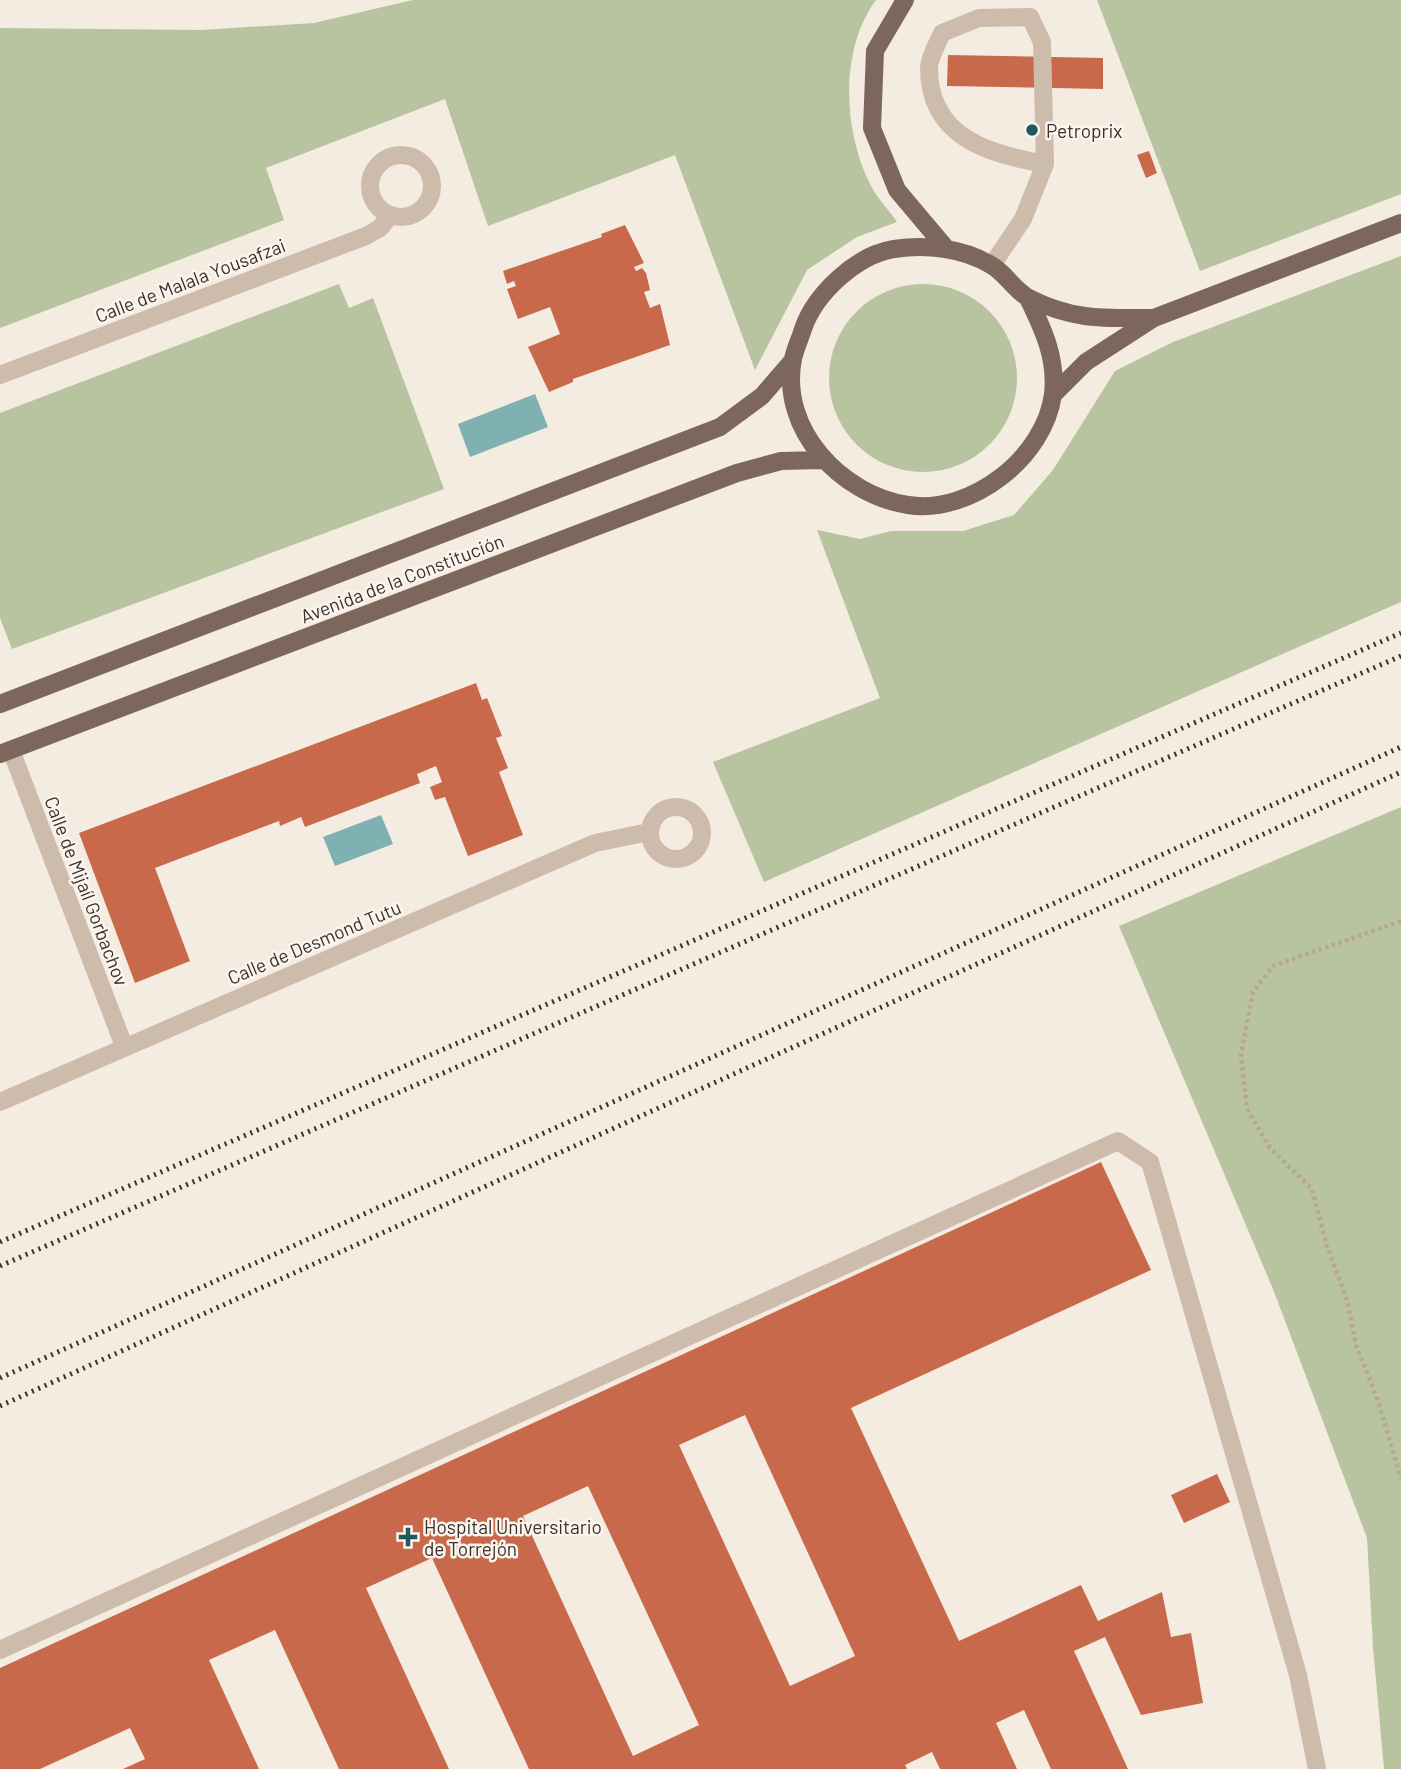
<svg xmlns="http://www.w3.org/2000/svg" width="1401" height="1769" viewBox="0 0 1401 1769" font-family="Barlow,sans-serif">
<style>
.green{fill:#b8c4a0}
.water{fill:#7fb0b2}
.building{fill:#c8694b;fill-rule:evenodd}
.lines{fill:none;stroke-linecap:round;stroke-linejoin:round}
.path{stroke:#b9a596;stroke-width:4.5;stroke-dasharray:3.5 3.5;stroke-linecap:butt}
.minor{stroke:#cdbbac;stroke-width:18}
.major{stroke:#7d675c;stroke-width:18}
.rail{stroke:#3b302b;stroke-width:5;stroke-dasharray:2 5;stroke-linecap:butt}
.poi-dot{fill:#1f5a5e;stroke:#fbf5ee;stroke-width:2.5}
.labels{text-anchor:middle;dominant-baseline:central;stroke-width:5;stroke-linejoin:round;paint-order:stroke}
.poi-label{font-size:19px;fill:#3b302b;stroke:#fbf5ee;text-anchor:start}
.street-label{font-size:19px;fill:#3b302b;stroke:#fbf5ee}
</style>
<rect width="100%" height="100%" fill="#f4ebe1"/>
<path class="green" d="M413,0H876C839,50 843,132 871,186C878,199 889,210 897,222L857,237L807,270L755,370L675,155L488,226L445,99L266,168L284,220L0,328V28L201,30L314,23Z
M1097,0H1401V194L1200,271Z
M1401,256V602L764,882L713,762L880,698L817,530L860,539L891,531H963L1014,515L1053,470L1115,371L1173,342Z
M829 378a94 94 0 1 1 188 0a94 94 0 1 1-188 0Z
M339,284L349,308L373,298L444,489L12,649L0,618V413Z
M1401,807V1769H1384L1373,1647L1367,1538L1273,1289L1119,926Z"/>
<path class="water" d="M535,394L548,427L470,457L458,424Z
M381,815L393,844L335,866L323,837Z"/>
<path class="building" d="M948,55L1103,58V89L947,86Z
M1149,151L1157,173L1146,178L1137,155Z
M625,225L644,263L634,267L636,271L642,268L646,273L650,290L644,292L650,308L660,304L670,345L573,379V382L549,392L528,347L560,334L550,307L518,319L507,289L516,286L514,281L507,284L503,271L602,237L601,234Z
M476,683L482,700L487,698L502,736L496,738L508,768L499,772L523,835L468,856L445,797L435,800L430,787L442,782L436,766L417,774L420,783L305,827L301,817L280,826L279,821L155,868L190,961L135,983L79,833Z
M1101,1162L1151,1270L851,1408L959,1641L1081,1585L1098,1621L1162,1592L1171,1637L1191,1633L1203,1703L1141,1715L1105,1637L1074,1651L1128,1769H1051L1024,1710L996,1723L1017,1769H940L932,1752L905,1765L907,1769H529L432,1558L366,1588L449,1769H339L275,1630L209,1660L259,1769H123L145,1759L130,1728L40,1769H0V1668ZM745,1415L855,1656L790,1686L679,1445ZM588,1486L699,1725L633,1756L523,1516Z
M1217,1474L1230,1502L1184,1523L1171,1495Z"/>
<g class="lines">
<path class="path" d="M1401,921L1273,966L1253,992L1241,1054L1247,1109L1270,1148L1312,1189L1327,1246L1347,1300L1356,1345L1377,1398L1401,1478"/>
<path class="minor" d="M370 186a31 31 0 1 1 62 0a31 31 0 1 1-62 0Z
M992,265L1023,219L1045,164L1042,42L1030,17L979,18L942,33C938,43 929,57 929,68C929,137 988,154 1045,164
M0,375L366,236L380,228L390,216
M11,750L124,1046
M650 833a26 26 0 1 1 52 0a26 26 0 1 1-52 0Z
M0,1102L595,843L649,832
M0,1650L1118,1141L1150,1162L1298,1675L1317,1769"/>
<path class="major" d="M905,0L875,51L872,128L897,190L945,247
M1028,298C1043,329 1057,358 1053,394C1045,457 971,515 908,505C842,495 779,430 793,359C795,349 800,339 803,329C815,294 856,255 894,249C926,244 963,248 991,265C1006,273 1015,292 1031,299C1075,321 1107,318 1154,318
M1053,395L1086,362L1154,318L1401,223
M0,704L720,427L762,396L793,360
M0,754L737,473L781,461L823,460"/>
<path class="rail" d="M0,1242L1401,633
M0,1266L1401,656
M0,1378L1401,747
M0,1406L1401,772"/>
</g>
<g class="poi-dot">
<circle cx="1032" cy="130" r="7"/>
<path d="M404.5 1526.5h7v7h7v7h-7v7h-7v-7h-7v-7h7z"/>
</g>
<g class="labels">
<g class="poi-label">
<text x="1046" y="130">Petroprix</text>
<text x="424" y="1526">Hospital Universitario<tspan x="424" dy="22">de Torrejón</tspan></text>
</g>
<g class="street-label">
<text transform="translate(190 280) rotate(-21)">Calle de Malala Yousafzai</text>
<text transform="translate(402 578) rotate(-21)">Avenida de la Constitución</text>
<text transform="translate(87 891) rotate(69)">Calle de Mijaíl Gorbachov</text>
<text transform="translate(314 942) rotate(-23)">Calle de Desmond Tutu</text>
</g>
</g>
</svg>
